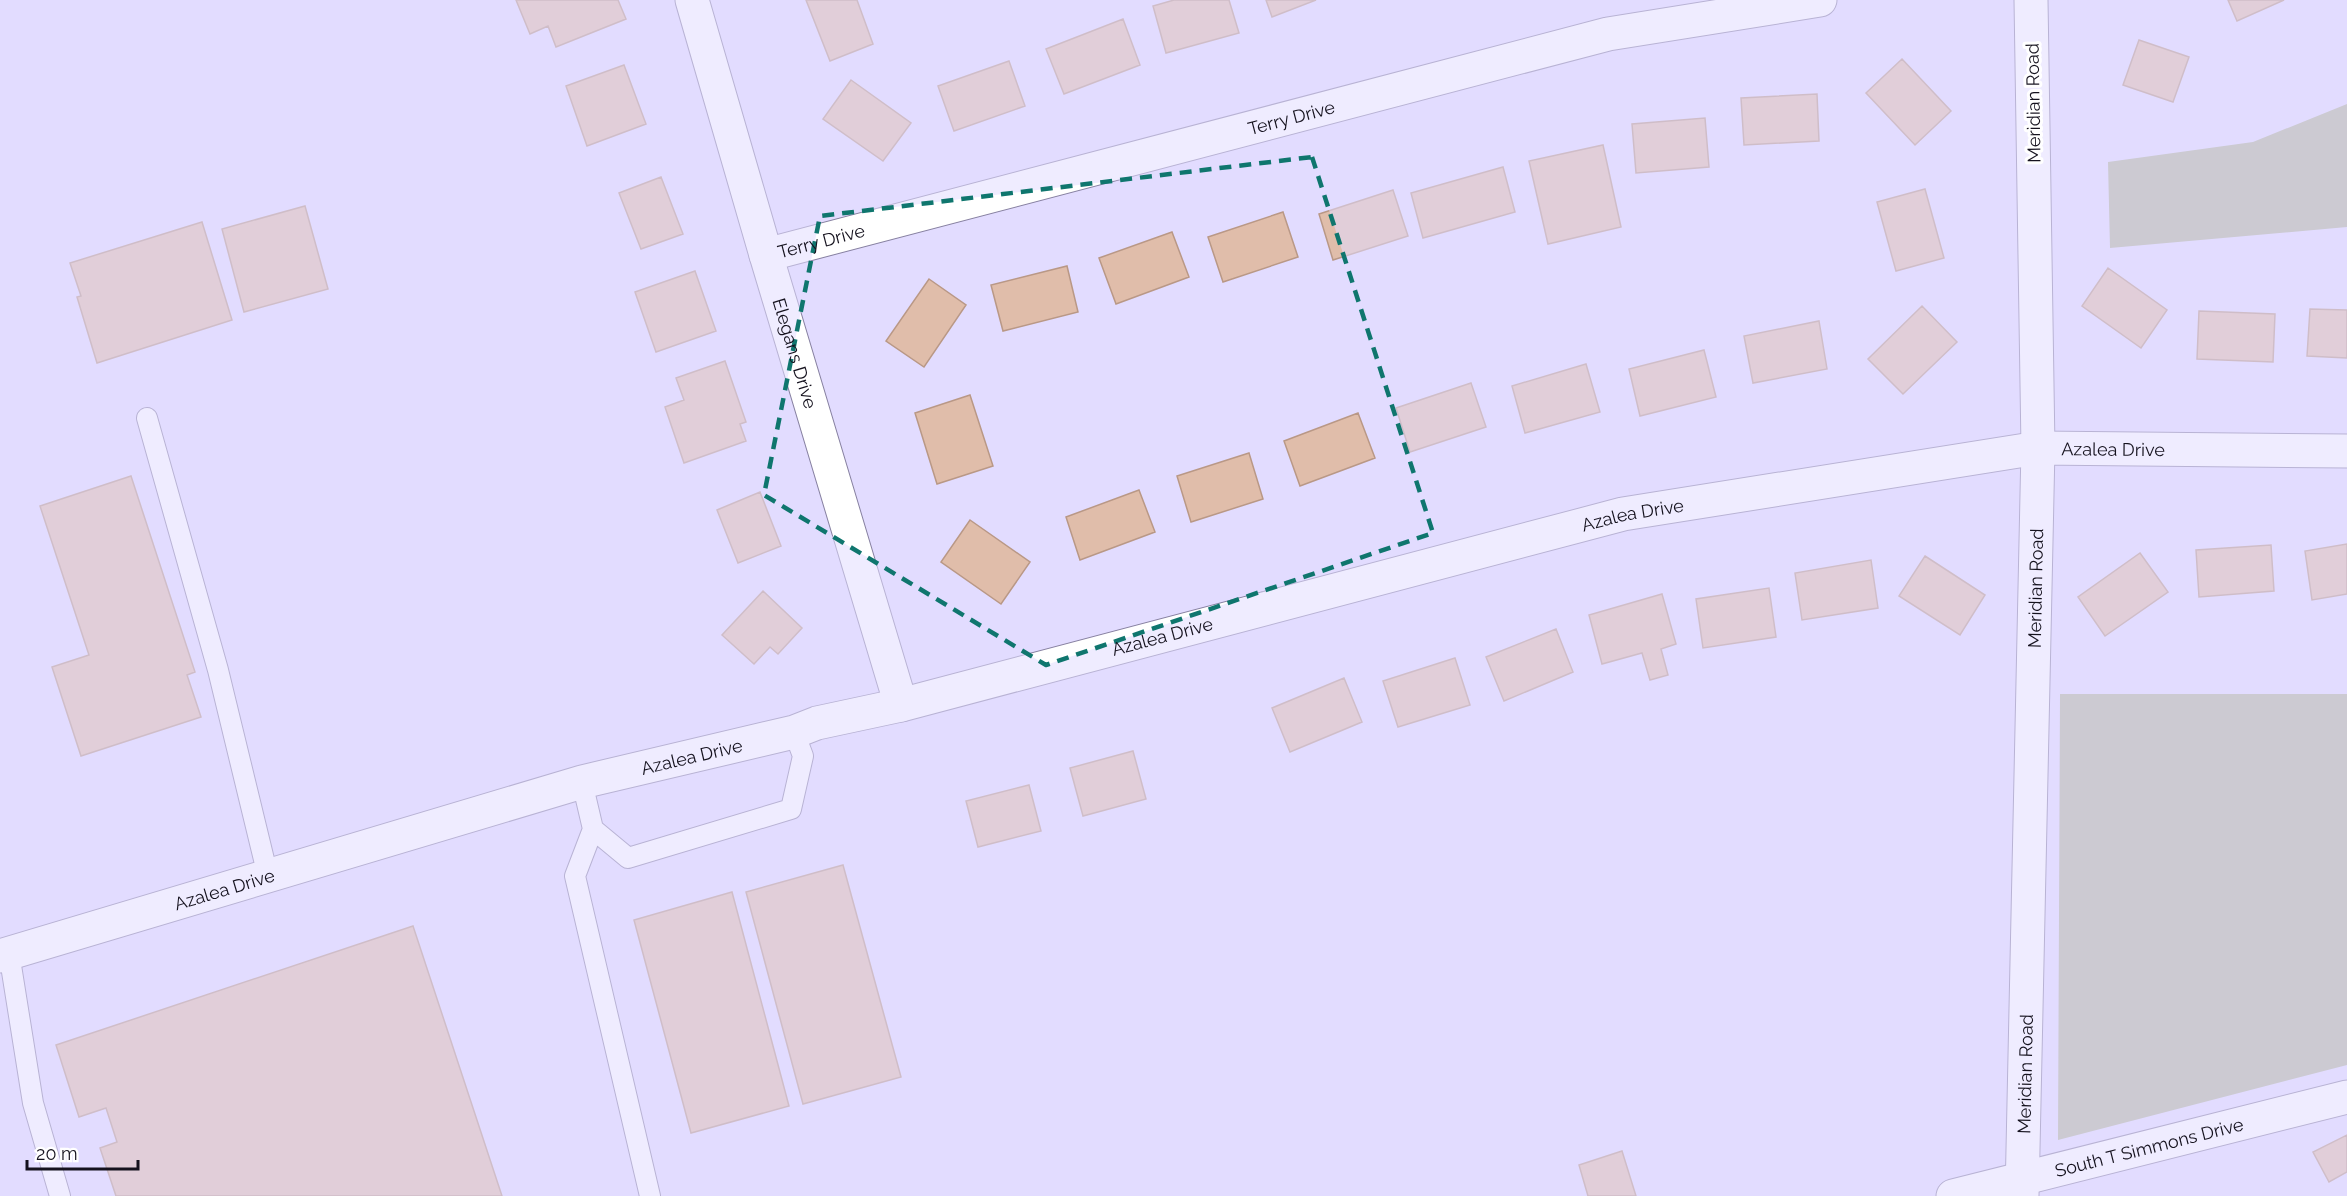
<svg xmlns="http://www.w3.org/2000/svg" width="2347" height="1196" viewBox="0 0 2347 1196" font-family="Raleway,sans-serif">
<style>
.green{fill:#b1b49b}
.building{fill:#e0bdaa;stroke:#b99886;stroke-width:1.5}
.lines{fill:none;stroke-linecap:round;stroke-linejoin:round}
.lane-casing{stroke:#8781a1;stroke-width:22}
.street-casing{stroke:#8781a1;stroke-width:35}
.secondary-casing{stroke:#8781a1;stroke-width:35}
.lane{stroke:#fff;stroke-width:20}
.street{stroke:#fff;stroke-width:33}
.secondary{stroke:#fff;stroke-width:33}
.marked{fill:none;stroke:#0f766e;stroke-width:4.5;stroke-dasharray:12 8;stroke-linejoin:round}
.labels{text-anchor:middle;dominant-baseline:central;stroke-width:6;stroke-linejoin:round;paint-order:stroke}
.street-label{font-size:18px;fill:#15121e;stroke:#fff}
</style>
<rect width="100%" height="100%" fill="#e2dcff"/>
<path class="green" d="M2347,104V227L2110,248L2108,162L2253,142Z
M2060,694H2347V1065L2058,1140Z"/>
<path class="building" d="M516,0H618L626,19L556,47L548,26L530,34Z
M806,0H857L873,44L830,61Z
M1174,0H1229L1239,33L1166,53L1153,6Z
M1266,0H1316L1272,17Z
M2228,0H2284L2237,21Z
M1123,19L1140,65L1064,94L1046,49Z
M2139,40L2189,57L2173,102L2123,85Z
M1902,59L1951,111L1915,145L1866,93Z
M1009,61L1025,106L954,131L938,86Z
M624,65L646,124L587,146L566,86Z
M851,80L911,123L883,161L823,119Z
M1817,94L1819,141L1744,145L1741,98Z
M1705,118L1709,167L1636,173L1632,124Z
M1603,145L1621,227L1548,244L1529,161Z
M1503,167L1515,212L1423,238L1411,193Z
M661,177L683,234L641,249L619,193Z
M1925,189L1944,258L1896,271L1877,202Z
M1393,190L1408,236L1333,260L1319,214Z
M305,206L328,289L244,312L222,229Z
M1283,212L1298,257L1223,282L1208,237Z
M202,222L232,320L97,363L77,297L81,296L70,263Z
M1172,232L1189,277L1116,304L1099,258Z
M1067,266L1078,312L1003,331L991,285Z
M2108,268L2167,310L2141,348L2082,306Z
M695,271L716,331L656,352L635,292Z
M929,279L966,305L924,367L886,341Z
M1922,306L1957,342L1903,394L1868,359Z
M2310,309L2347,310V358L2307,356Z
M2199,311L2275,314L2273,362L2197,359Z
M1819,321L1827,369L1753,383L1744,336Z
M1704,350L1716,397L1640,416L1629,369Z
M725,361L746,422L740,424L746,441L684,463L665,407L684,400L676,378Z
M1586,364L1600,412L1525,433L1512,386Z
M1471,383L1486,427L1410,452L1396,408Z
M970,395L993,466L937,484L915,413Z
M1358,413L1375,458L1300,486L1284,441Z
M1249,453L1263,499L1191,522L1177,476Z
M131,476L195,672L187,675L201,717L81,756L52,667L89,655L40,506Z
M1139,490L1155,532L1080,560L1066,517Z
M760,492L781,546L738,563L717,510Z
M970,520L1030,562L1001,604L941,562Z
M2347,544V594L2312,600L2305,551Z
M2271,545L2274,591L2199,597L2196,550Z
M2140,553L2168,592L2105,636L2078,597Z
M1925,556L1985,595L1960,635L1899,596Z
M1871,560L1878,608L1802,620L1795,573Z
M1769,588L1776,637L1703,648L1696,599Z
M763,591L802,628L778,654L770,647L754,664L722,635Z
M1662,594L1676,644L1661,649L1668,675L1650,680L1642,653L1602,664L1589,615Z
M1556,629L1573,672L1504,701L1486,657Z
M1455,658L1470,705L1398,727L1383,681Z
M1344,678L1362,722L1290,752L1272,708Z
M1133,751L1146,799L1083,816L1070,768Z
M1029,785L1041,831L978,847L966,801Z
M843,865L901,1077L803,1104L746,892Z
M732,892L789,1106L691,1133L634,920Z
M413,926L502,1196H116L100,1148L117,1142L106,1108L79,1117L56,1045Z
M2347,1135V1172L2329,1182L2313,1152Z
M1622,1151L1636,1196H1588L1579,1165Z"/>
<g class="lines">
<g class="lane-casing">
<path id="lane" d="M147,418L218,670L268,876
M582,782L593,829L575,876L650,1196
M593,829L628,858L791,809L803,756L794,732
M9,953L33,1103L60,1196"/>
</g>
<g class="street-casing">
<g id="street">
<path id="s1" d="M692,0L766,255L901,705"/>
<path id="s2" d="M766,255L1608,34L1820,0"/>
<path id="s3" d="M1953,1196L2347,1097"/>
<path id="s4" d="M2022,1196L2038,448L2031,0"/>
</g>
</g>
<g class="secondary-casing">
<g id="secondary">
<path id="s5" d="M0,956L582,782L794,732L817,723L901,705L1623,514L2038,448L2347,451"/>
</g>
</g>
<use href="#lane" class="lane"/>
<use href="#street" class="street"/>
<use href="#secondary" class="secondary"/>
</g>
<path d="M0 0H2347V1196H0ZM1312,157L1433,533L1046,665L764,495L820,216Z" fill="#e2dcff" fill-opacity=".55" fill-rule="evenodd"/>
<path class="marked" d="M1312,157L1433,533L1046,665L764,495L820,216Z"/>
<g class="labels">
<g class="street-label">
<text transform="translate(2033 103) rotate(-91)">Meridian Road</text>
<text stroke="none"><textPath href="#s2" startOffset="543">Terry Drive</textPath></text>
<text stroke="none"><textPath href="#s2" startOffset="57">Terry Drive</textPath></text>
<text stroke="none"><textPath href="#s1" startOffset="368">Elegans Drive</textPath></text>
<text stroke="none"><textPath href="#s5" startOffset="2178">Azalea Drive</textPath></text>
<text stroke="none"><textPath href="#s5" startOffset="1692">Azalea Drive</textPath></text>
<text stroke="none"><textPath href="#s4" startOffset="608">Meridian Road</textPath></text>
<text stroke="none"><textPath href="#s5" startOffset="1206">Azalea Drive</textPath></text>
<text stroke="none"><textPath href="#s5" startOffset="720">Azalea Drive</textPath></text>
<text stroke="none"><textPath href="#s5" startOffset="234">Azalea Drive</textPath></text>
<text stroke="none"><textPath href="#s4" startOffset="122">Meridian Road</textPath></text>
<text stroke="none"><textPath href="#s3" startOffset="202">South T Simmons Drive</textPath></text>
</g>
</g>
<path d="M27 1160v9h111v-9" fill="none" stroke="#15121e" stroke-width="3"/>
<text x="36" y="1160" font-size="18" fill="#15121e" stroke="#ffffff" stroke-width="4.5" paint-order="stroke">20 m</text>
</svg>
